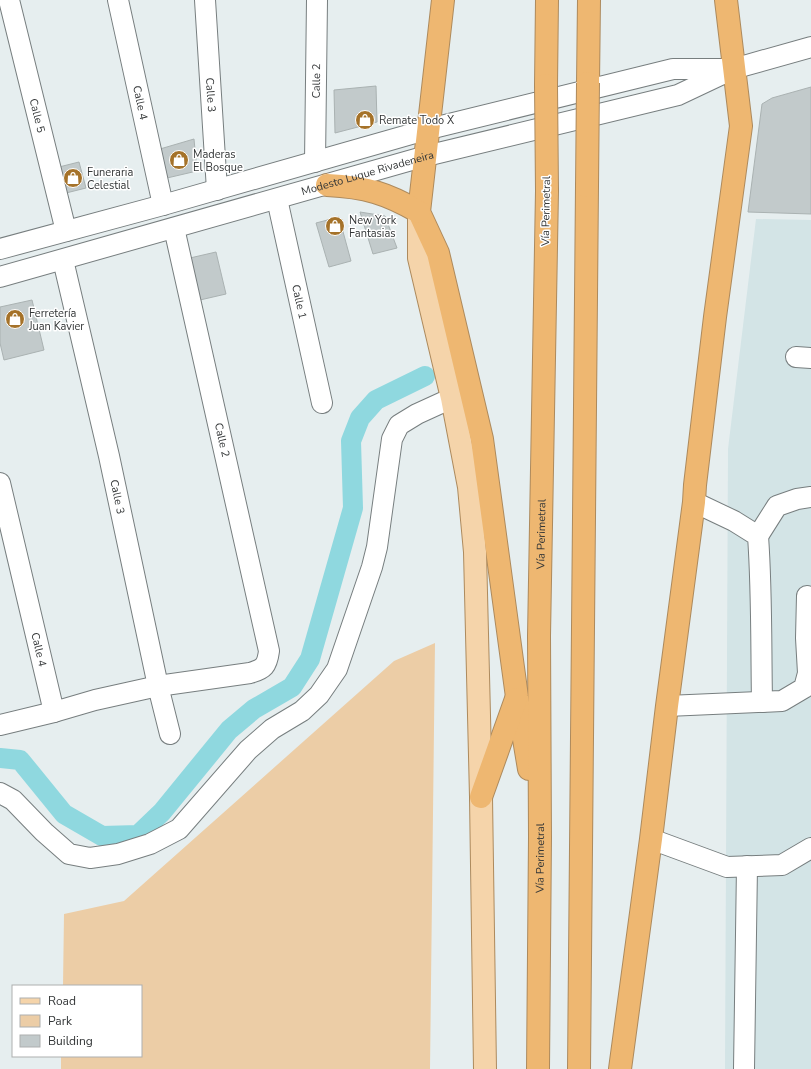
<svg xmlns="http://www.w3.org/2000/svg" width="811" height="1069" viewBox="0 0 811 1069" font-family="'Nunito Sans',sans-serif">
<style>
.built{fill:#d3e4e6}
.green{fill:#eccda6}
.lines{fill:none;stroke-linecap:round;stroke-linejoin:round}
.canal{stroke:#8fd8df;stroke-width:20}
.building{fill:#c2cacb;stroke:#aab2b2}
.minor-casing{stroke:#777e7f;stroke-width:22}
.major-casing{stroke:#ad8a5d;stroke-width:24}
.highway-casing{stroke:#ad8a5d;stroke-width:24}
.minor{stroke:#fff;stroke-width:20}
.major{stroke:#f5d4aa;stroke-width:22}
.highway{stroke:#eeb771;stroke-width:22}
.highway-bridge-casing{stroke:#ad8a5d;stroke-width:24;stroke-linecap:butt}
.highway-bridge{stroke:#eeb771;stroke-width:22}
.labels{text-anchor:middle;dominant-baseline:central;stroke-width:3;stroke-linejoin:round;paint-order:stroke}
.street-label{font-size:11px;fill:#333637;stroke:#fff}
.poi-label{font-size:11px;fill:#333637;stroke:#fff;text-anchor:start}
</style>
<rect width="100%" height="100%" fill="#e6eeef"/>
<path class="built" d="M756,219L811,220V1069H725L728,449Z"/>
<path class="green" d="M435,643L430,1069H61V1056H141V986H63L64,914L124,901L394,661Z"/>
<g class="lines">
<path class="canal" d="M0,758L20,760L64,814L102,836L138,835L162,812L229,730L254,709L292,687L310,659L353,508L351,441L360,418L376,400L425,376"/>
</g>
<path class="building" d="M376,86L377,122L335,133L334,90Z
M811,87V214L748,212L762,104L772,98Z
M194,139L197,171L167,178L160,149Z
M79,162L86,188L66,193L59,167Z
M360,212L385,216L397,248L373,254Z
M339,217L351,261L329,267L316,223Z
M216,252L226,294L200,300L190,258Z
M32,300L44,350L4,360L0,343V307Z"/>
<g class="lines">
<g class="minor-casing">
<g id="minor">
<path id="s1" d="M9,0L66,231"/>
<path id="s2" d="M118,0L163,205"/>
<path id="s3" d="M205,0L217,190"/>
<path id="s4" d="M315,162L317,0"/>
<path id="s5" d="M277,199L322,403"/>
<path d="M0,249L163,205L429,129L673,69H727"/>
<path id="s6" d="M63,260L109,456L158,686L170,734"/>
<path id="s7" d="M0,277L426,156L678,95L733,69L811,47"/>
<path d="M796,357L811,358"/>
<path id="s8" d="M0,483L54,712L95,700L158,686L250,673C264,669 267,666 269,651L174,228"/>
<path d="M694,502L734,521L758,536C762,591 761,647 762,702"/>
<path d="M758,536L777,506L797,499L811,497"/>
<path d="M667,706L782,701L804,688L808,673L806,638L807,596"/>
<path d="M0,725L54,712"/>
<path d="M0,793L13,800L44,832L69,854L90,858L118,854L150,844L179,829L248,750L272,729L302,711L319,695L337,669L372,567L377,547L392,439L399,425L417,414L452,398"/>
<path d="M651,839L727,867L782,865L811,848"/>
<path d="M744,1069L747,866"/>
</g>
</g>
<g class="major-casing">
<path id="major" d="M419,212V258L452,398L469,487L475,552L481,797L485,1069"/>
</g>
<g class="highway-casing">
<g id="highway">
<path d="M443,0L419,212L438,253L482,439L517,697L529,769"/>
<path d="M588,83L589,0"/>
<path d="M546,85L547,0"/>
<path d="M327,185C366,187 386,193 419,212"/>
<path d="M481,797L516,699"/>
<path id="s9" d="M538,1069L540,837L539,636L547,191"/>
<path d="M579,1069L587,186"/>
<path d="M620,1069L651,839L667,706L694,502L695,485L715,317L741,126L726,0"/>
</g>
</g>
<use href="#minor" class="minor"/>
<use href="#major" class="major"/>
<use href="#highway" class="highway"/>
<g class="highway-bridge-casing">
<path id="highway-bridge" d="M546,85L547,191
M587,186L588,83"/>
</g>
<use href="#highway-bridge" class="highway-bridge"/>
</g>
<defs>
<g id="shop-disc" transform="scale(1)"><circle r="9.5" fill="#a57229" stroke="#fff"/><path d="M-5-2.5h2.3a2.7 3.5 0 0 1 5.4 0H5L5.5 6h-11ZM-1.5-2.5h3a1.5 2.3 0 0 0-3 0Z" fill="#fff"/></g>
</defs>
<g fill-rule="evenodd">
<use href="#shop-disc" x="365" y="120"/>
<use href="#shop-disc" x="179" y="160"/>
<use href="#shop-disc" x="73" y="178"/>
<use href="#shop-disc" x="335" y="226"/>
<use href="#shop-disc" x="15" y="319"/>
</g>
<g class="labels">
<g class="street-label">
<text stroke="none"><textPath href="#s4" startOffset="81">Calle 2</textPath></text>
<text stroke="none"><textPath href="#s3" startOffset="95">Calle 3</textPath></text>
<text stroke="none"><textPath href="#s2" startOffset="105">Calle 4</textPath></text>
<text stroke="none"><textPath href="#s1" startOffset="119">Calle 5</textPath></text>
<text stroke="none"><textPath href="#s7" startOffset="382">Modesto Luque Rivadeneira</textPath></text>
<text transform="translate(546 211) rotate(-89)">Vía Perimetral</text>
<text stroke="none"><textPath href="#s5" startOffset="105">Calle 1</textPath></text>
<text transform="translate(222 440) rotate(77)">Calle 2</text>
<text stroke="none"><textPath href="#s6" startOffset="243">Calle 3</textPath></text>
<text stroke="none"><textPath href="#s9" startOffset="535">Vía Perimetral</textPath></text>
<text stroke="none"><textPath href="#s8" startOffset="171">Calle 4</textPath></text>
<text stroke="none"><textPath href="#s9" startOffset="211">Vía Perimetral</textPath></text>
</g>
<g class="poi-label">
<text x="379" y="120">Remate Todo X</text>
<text x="193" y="154">Maderas<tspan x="193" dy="13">El Bosque</tspan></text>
<text x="87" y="172">Funeraria<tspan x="87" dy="13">Celestial</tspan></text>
<text x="349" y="220">New York<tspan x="349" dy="13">Fantasias</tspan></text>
<text x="29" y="313">Ferretería<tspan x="29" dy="13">Juan Kavier</tspan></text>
</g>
</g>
<rect x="12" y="985" width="130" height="72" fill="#ffffff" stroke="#adafaf"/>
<rect x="20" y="998" width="20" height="6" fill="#f5d4aa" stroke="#adafaf"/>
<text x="48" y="1005" font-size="12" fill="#333637">Road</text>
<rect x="20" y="1015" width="20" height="12" fill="#eccda6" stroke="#adafaf"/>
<text x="48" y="1025" font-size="12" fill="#333637">Park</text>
<rect x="20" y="1035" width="20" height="12" fill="#c2cacb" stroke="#adafaf"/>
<text x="48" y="1045" font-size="12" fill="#333637">Building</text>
</svg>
